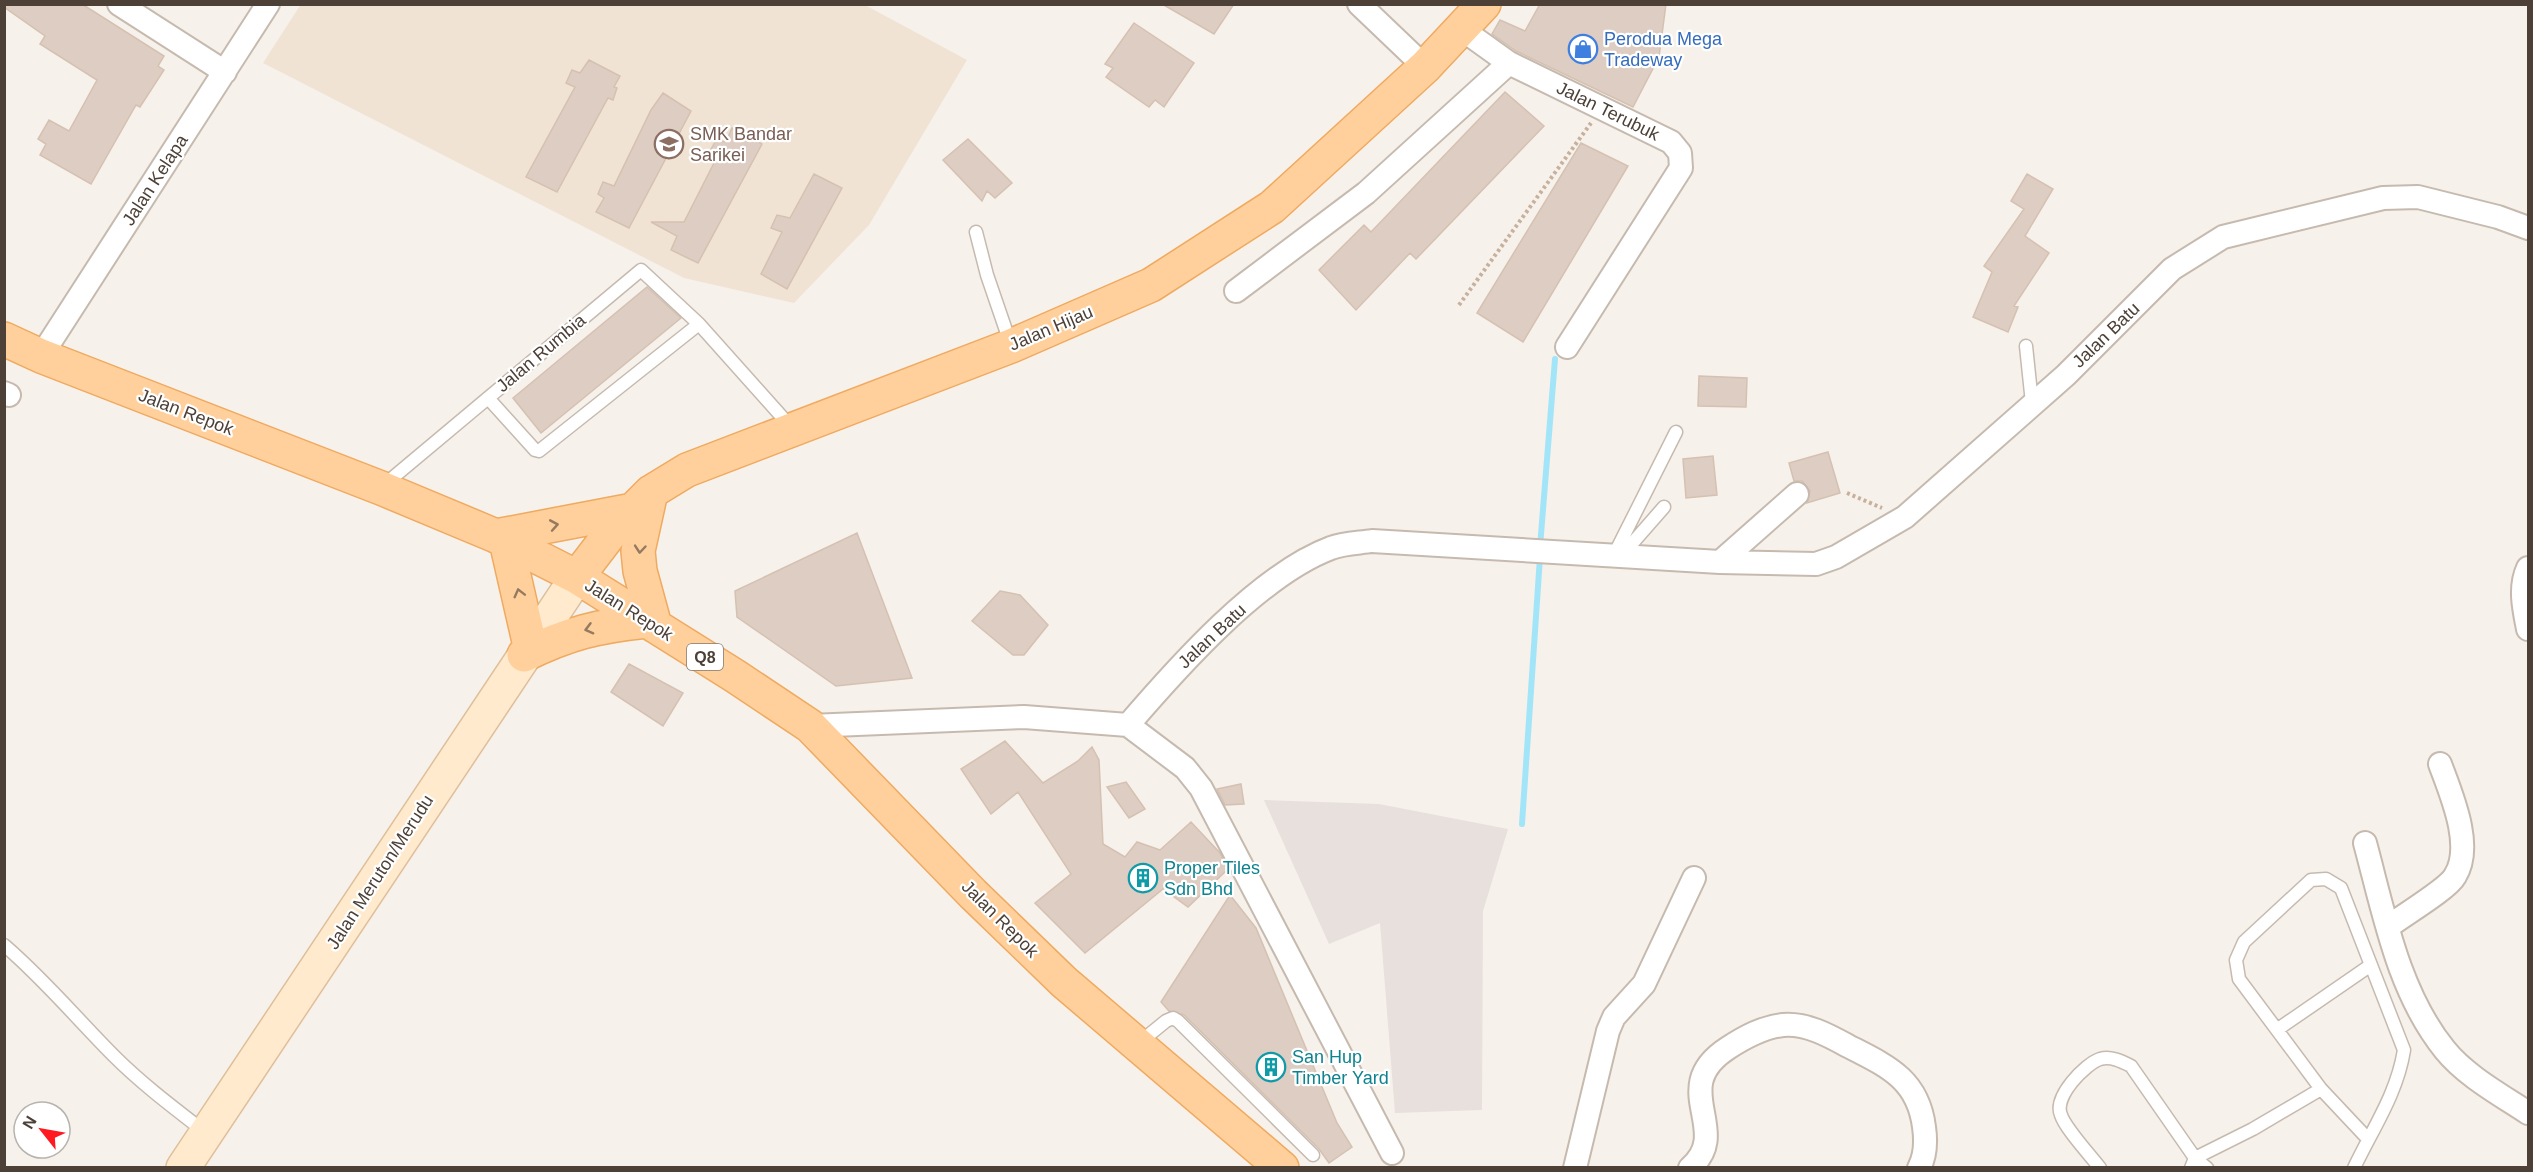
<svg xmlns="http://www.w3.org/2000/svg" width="2533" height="1172" viewBox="0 0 2533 1172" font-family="Helvetica,sans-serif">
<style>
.industrial{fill:#e7e0dc}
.education{fill:#f1e3d4}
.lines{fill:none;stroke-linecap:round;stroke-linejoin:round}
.stream{stroke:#a3e5f8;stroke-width:6}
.building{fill:#ddcdc2;stroke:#d5c1b1;stroke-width:1.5}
.lane-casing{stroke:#c6baaf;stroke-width:15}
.street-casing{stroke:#c6baaf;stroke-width:26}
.secondary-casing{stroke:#debf99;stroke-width:36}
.primary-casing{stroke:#efaa60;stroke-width:36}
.path{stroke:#c7b09c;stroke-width:4;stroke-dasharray:3 3;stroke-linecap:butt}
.lane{stroke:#fff;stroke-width:12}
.street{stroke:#fff;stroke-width:22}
.secondary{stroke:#ffeacd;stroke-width:33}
.primary{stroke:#ffd09c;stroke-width:33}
.oneway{stroke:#947a5f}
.labels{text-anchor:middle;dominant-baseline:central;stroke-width:4.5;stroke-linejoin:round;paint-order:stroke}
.shield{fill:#fff;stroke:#827973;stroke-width:1.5}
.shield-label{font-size:16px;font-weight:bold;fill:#4c4037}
.shop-label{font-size:18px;fill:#366cbe;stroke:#fff;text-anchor:start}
.street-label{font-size:18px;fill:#4c4037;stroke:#fff}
.education-label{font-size:18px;fill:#785e54;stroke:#fff;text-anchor:start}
.culture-label{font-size:18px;fill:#0d838f;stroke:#fff;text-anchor:start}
</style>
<rect width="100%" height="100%" fill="#f7f1eb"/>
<path class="industrial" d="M1264,800L1379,804L1508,829L1483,911L1482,1110L1395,1113L1380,923L1329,944Z"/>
<path class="education" d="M301,4L865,5L967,60L869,225L794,303L684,278L263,63Z"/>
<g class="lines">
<path class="stream" d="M1540,547L1555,359
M1522,824L1540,557"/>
</g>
<path class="building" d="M4,4H82L164,56L158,66L164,70L140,107L136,105L91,184L40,155L46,144L38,139L49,120L69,131L97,80L40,44L45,36L4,7Z
M1162,4H1234L1214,34Z
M1540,4H1666L1659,57L1633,107L1516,51L1492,34L1500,20L1525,31Z
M1134,23L1194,63L1164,107L1155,100L1149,107L1106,77L1113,68L1105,64Z
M589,60L620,76L614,87L617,88L613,100L608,98L557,192L526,177L575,87L566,83L572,70L580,73Z
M1505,92L1544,126L1416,259L1410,253L1356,310L1319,270L1364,225L1371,232Z
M663,93L691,111L629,228L596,212L604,198L598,194L603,182L614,186L651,110Z
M732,128L762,144L698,263L671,250L677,236L651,222H684L718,155L709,153L716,140L726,142Z
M968,139L1012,183L995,198L987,191L982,201L943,160Z
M1581,143L1628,166L1523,342L1477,313Z
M814,174L842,188L787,289L761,274L782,232L771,228L777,215L790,218Z
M2027,174L2053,189L2025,236L2049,253L2014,306L2018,307L2008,332L1973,317L1992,272L1984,266L2024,209L2011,201Z
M647,287L681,318L541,433L513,398Z
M1699,376L1747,378L1746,407L1698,406Z
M1828,452L1840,493L1807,503L1810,491L1802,481H1794L1789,463Z
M1713,456L1717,495L1686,498L1683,459Z
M857,533L912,678L836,686L737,617L735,591Z
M1000,591L1020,595L1048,625L1024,655H1013L972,621Z
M629,664L683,693L663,726L611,692Z
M1005,741L1043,783L1078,761L1092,747L1099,760L1103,844L1125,857L1137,842L1160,850L1191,822L1220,853L1228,869L1188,907L1163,889L1085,953L1035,903L1071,874L1018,792L991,814L961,769Z
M1126,782L1145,809L1129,818L1107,787Z
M1241,784L1244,804L1225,805L1217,789Z
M1230,895L1256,928L1337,1123L1352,1147L1329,1163L1319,1149L1184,1015L1169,1011L1161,1002Z"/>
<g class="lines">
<g class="lane-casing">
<path id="lane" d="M976,232L987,275L1011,345
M2026,346L2032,403
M488,398L535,450L539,451L699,324
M384,485L641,270L699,324L791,427
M1614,555L1676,432
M1622,555L1664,507
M4,945C44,979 77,1019 114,1056C142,1084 174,1108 205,1132
M2278,1029L2371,965
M1142,1046L1150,1034L1166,1021L1173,1018L1178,1021L1313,1155
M2321,1089L2368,1139
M2100,1168C2090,1155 2065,1128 2061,1115C2053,1097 2085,1064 2100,1059C2111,1056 2121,1061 2131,1066L2195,1158L2207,1168
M2191,1168L2195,1158L2253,1129L2321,1089L2239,979L2236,960L2244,942L2311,880L2326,879L2341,888L2404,1050C2397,1094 2373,1128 2354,1168"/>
</g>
<g class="street-casing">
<path id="street" d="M119,4L225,72
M1359,4L1425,67
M1463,30L1509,63L1671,142L1680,153L1681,168L1567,347
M1236,291L1366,193L1509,63
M41,356L268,4
M4,393L9,395
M1720,562L1797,494
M2528,568C2519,587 2524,609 2528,629
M1128,725L1185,768L1201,788L1392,1153
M810,726L1024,717L1128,725C1177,668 1259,575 1331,548C1343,543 1359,543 1372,541L1720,562L1816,564L1836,557L1905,517L2066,375L2172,269L2223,237L2383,198L2418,197L2498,217L2528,228
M2365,843C2384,913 2398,992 2445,1050C2466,1076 2501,1095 2528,1113
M2388,927C2402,916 2448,889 2455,876C2474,846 2451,794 2440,764
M1575,1168L1608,1031L1614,1017L1644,984L1694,878
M1690,1168C1734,1130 1666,1088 1728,1048C1745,1037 1763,1027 1783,1025C1806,1023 1828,1035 1848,1046C1887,1066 1918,1079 1924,1127C1926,1141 1926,1155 1919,1168"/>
</g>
<g class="secondary-casing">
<path id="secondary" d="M183,1168L577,577"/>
</g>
<g class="primary-casing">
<path id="primary" d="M4,339L41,356L381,488L496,536L577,577L735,676L810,726L973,894L1064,982L1282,1168
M651,492L638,551L640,571L655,626
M496,536L633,510
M506,541L530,646
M577,577L613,530L651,492L687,470L1011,346L1151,285L1272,207L1425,67L1484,4
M524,655C569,633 598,626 647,621"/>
</g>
<path class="path" d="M1459,305L1591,123
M1847,493L1882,508"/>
<use href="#lane" class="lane"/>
<use href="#street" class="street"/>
<use href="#secondary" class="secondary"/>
<use href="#primary" class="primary"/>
</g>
<defs><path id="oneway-chevron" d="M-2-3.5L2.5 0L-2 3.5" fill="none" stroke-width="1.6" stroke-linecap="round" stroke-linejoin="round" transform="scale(1.5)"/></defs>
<g class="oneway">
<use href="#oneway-chevron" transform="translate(554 525) rotate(-10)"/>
<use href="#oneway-chevron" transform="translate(640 549) rotate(95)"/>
<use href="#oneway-chevron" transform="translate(519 593) rotate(-104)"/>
<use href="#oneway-chevron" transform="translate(589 629) rotate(165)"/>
</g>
<defs>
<g id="shop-ring" transform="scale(1.5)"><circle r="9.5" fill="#fff" stroke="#3f7fe0" stroke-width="1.5"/><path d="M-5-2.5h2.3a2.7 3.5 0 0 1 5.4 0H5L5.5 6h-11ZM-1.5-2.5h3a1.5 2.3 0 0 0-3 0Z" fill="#3f7fe0"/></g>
<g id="school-ring" transform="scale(1.5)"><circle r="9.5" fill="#fff" stroke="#8d6e63" stroke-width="1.5"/><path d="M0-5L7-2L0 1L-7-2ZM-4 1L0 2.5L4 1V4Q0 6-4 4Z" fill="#8d6e63"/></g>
<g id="building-ring" transform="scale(1.5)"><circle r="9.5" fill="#fff" stroke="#0f9aa8" stroke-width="1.5"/><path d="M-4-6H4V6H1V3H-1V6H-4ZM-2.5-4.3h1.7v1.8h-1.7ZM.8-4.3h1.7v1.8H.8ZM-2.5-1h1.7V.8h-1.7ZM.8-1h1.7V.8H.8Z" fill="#0f9aa8"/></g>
</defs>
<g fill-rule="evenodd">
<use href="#shop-ring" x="1583" y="49"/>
<use href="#school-ring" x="669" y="144"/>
<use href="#building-ring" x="1143" y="878"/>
<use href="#building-ring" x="1271" y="1067"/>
</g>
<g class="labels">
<rect class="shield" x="687" y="644" width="36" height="26" rx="4.5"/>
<g class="shield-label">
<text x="705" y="657">Q8</text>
</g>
<g class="shop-label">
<text x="1604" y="39">Perodua Mega<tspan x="1604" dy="21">Tradeway</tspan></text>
</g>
<g class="street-label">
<text transform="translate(1608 111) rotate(26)">Jalan Terubuk</text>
<text transform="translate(155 180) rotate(-57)">Jalan Kelapa</text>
<text transform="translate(1051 328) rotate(-23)">Jalan Hijau</text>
<text transform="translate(2106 335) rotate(-44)">Jalan Batu</text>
<text transform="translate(541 353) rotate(-40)">Jalan Rumbia</text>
<text transform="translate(186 412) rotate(21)">Jalan Repok</text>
<text transform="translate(629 610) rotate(32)">Jalan Repok</text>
<text transform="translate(1212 636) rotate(-43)">Jalan Batu</text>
<text transform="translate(380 872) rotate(-57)">Jalan Meruton/Merudu</text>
<text transform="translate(1000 919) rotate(45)">Jalan Repok</text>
</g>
<g class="education-label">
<text x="690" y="134">SMK Bandar<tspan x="690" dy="21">Sarikei</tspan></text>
</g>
<g class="culture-label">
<text x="1164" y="868">Proper Tiles<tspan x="1164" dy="21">Sdn Bhd</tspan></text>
<text x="1292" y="1057">San Hup<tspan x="1292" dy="21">Timber Yard</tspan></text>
</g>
</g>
<rect width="2533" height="1172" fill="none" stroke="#4c4037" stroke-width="12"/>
<g transform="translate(42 1130) rotate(301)"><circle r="28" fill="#ffffff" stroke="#b7b3af" stroke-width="1.5"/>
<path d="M0-4.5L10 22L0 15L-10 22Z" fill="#ff1a21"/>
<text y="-9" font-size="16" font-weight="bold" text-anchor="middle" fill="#4c4037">N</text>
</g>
</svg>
